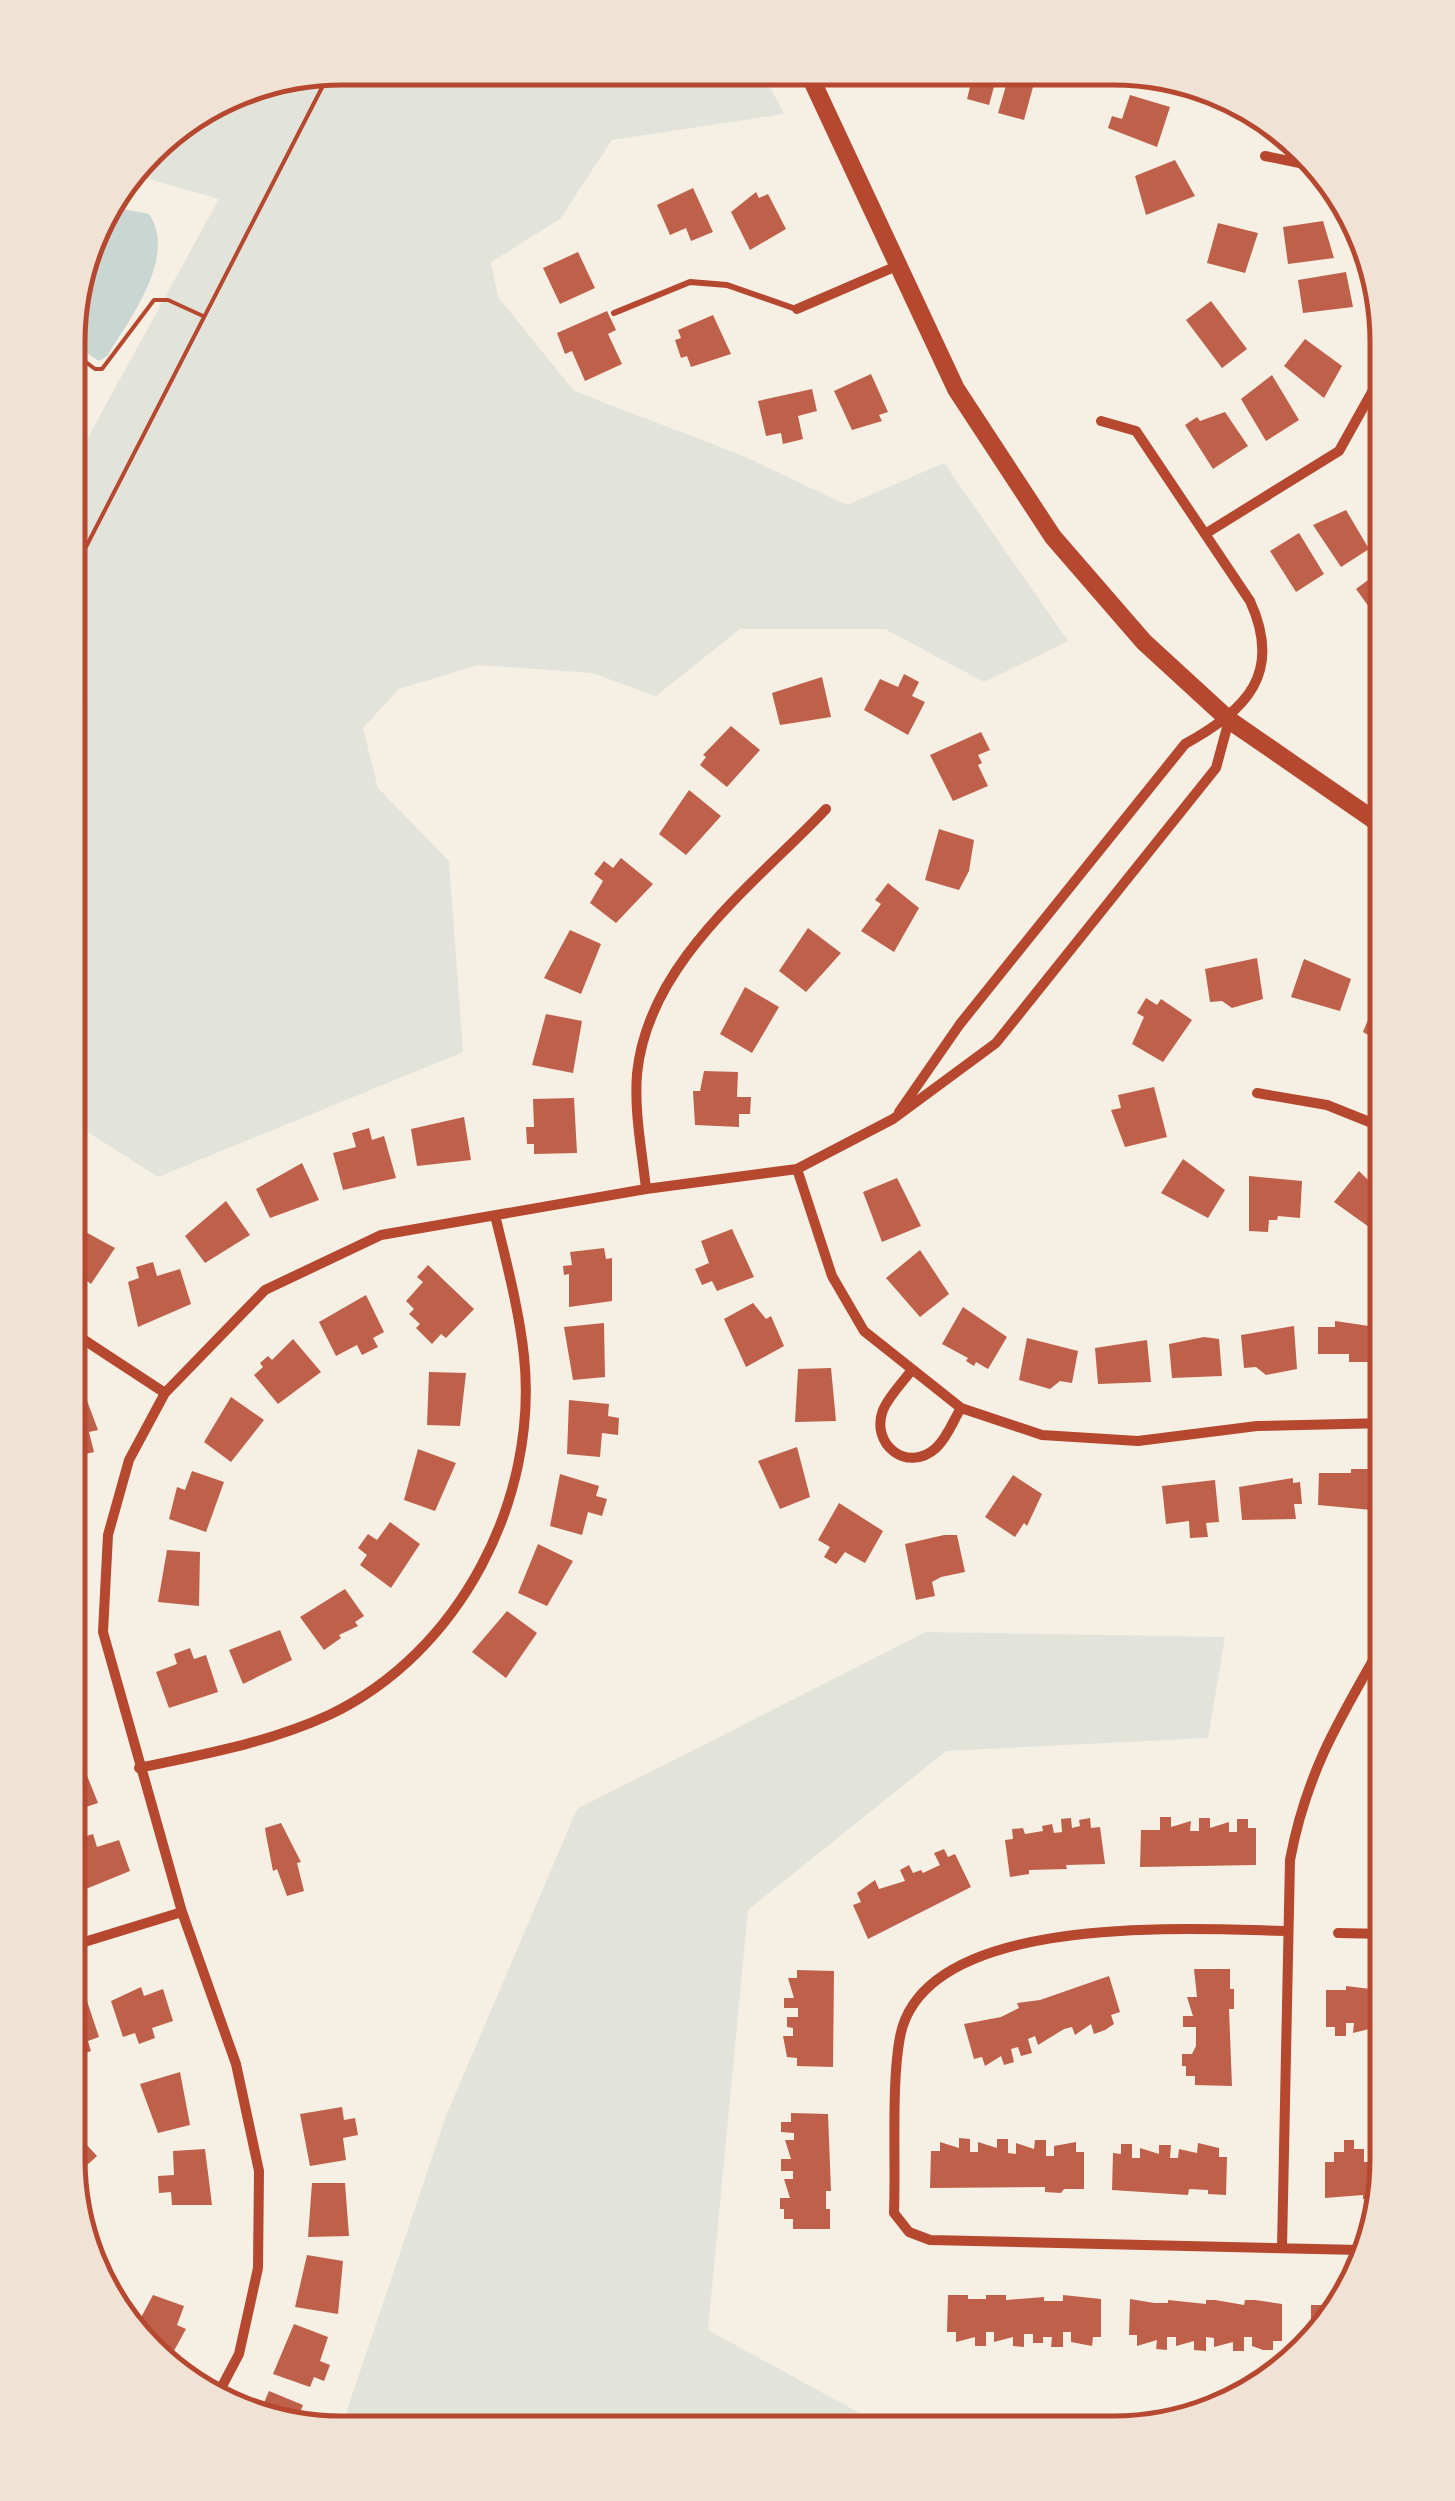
<svg xmlns="http://www.w3.org/2000/svg" width="1455" height="2501" viewBox="0 0 1455 2501" font-family="'Source Serif 4',serif">
<style>
.green{fill:#e2e4dc}
.water{fill:#c9d6d2}
.building{fill:#bf614a}
.lines{fill:none;stroke-linecap:round;stroke-linejoin:round}
.path{stroke:#b5482f;stroke-width:4}
.service{stroke:#b5482f;stroke-width:6}
.minor{stroke:#b5482f;stroke-width:10}
.secondary{stroke:#b5482f;stroke-width:18}
.rim{fill:none;stroke:#b5482f;stroke-width:5}
</style>
<rect width="100%" height="100%" fill="#f6efe4"/>
<path class="green" d="M342,68L761,70L784,114L612,140L560,219L491,262L498,297L574,391L741,455L847,505L944,463L1068,641L984,682L885,629H740L656,696L592,673L478,665L399,689L363,728L378,788L449,861L463,1052L158,1177L69,1120L70,470L219,199L131,174C194,93 247,86 342,68Z
M926,1632L1225,1637L1208,1738L946,1751L748,1910L708,2330L894,2432L907,2433L340,2431L446,2116L577,1809Z"/>
<path class="water" d="M107,206L149,214C178,256 129,320 107,356L99,361L70,342C70,299 80,241 107,206Z"/>
<path class="building" d="M974,71L998,72L989,105L967,99Z
M1010,72H1037L1024,120L998,113Z
M1185,82L1208,93L1198,102Z
M1130,95L1170,107L1157,147L1108,128L1112,116L1122,119Z
M1175,160L1195,196L1146,215L1135,176Z
M693,188L713,232L691,241L686,228L670,235L657,205Z
M756,192L759,198L768,194L786,229L750,250L731,212Z
M1323,221L1334,258L1288,264L1283,227Z
M1218,223L1258,233L1245,273L1207,263Z
M578,252L595,288L560,304L543,268Z
M1346,272L1353,307L1303,313L1298,280Z
M1211,301L1247,349L1222,368L1186,320Z
M607,311L616,330L608,334L622,364L585,381L572,351L565,354L557,333Z
M713,315L731,354L691,367L687,356L681,358L675,340L681,338L678,330Z
M1305,339L1342,366L1324,398L1284,366Z
M871,374L888,412L879,415L882,421L852,430L834,391Z
M1272,375L1299,420L1266,441L1241,399Z
M812,389L817,411L798,416L803,439L783,444L781,433L766,436L758,401Z
M1225,412L1248,446L1213,469L1185,425L1197,417L1200,421Z
M1385,464L1387,465V492L1373,482Z
M1346,510L1369,549L1341,567L1313,525Z
M1299,533L1324,574L1296,592L1270,551Z
M1376,574L1387,590V632L1356,589Z
M904,674L919,682L912,696L925,702L908,735L864,710L880,679L898,687Z
M822,677L831,717L780,725L772,693Z
M731,726L760,750L727,787L700,765L706,757L703,755Z
M981,732L990,750L978,755L982,763L978,765L988,786L953,801L930,755Z
M689,790L721,816L686,855L659,834Z
M939,829L974,840L969,871L959,890L925,880Z
M621,858L653,884L616,923L590,903L603,881L594,874L604,861L613,868Z
M888,883L919,908L894,952L861,931L881,904L875,900Z
M808,928L841,953L806,992L779,971Z
M570,930L601,944L581,994L544,978Z
M1257,958L1263,999L1232,1008L1222,1001L1210,1002L1205,969Z
M1304,959L1351,979L1340,1011L1291,997Z
M745,987L779,1007L752,1053L720,1034Z
M1379,993L1387,996V1046L1363,1032Z
M1146,998L1157,1005L1161,999L1192,1020L1163,1062L1132,1044L1144,1017L1137,1013Z
M546,1014L582,1021L573,1073L532,1065Z
M704,1071L738,1072L737,1097H751L750,1114H739V1127L695,1125L693,1091H700Z
M1154,1087L1167,1137L1125,1147L1111,1110L1121,1108L1118,1095Z
M574,1098L577,1153L534,1154V1144H527L526,1127H534L533,1099Z
M464,1117L471,1160L417,1166L411,1129Z
M369,1128L372,1140L384,1136L396,1178L343,1190L333,1153L356,1147L352,1133Z
M1183,1159L1225,1190L1208,1218L1161,1193Z
M302,1163L319,1200L270,1218L256,1189Z
M1359,1171L1387,1199V1218L1376,1232L1334,1202Z
M1249,1176L1302,1181L1300,1218L1278,1216L1277,1220H1269L1268,1232L1249,1231Z
M897,1178L921,1226L882,1242L863,1192Z
M226,1201L250,1235L205,1263L185,1236Z
M69,1223L115,1248L91,1284L69,1267Z
M732,1229L754,1277L717,1291L712,1281L702,1285L695,1269L709,1263L701,1241Z
M604,1248L606,1259L612,1258V1301L569,1307V1274L564,1275L563,1266L572,1265L570,1252Z
M920,1250L949,1294L920,1317L886,1278Z
M153,1262L157,1276L180,1269L191,1304L138,1327L128,1282L139,1278L136,1267Z
M428,1265L474,1309L446,1338L441,1334L432,1344L416,1328L420,1324L409,1314L414,1309L406,1301L423,1282L417,1277Z
M366,1295L384,1332L373,1338L378,1347L362,1355L357,1345L336,1356L319,1322Z
M753,1303L766,1319L771,1316L784,1346L746,1367L724,1319Z
M963,1307L1007,1337L988,1369L976,1362L974,1366L966,1361L968,1358L942,1344Z
M1335,1321L1369,1326V1362H1349V1354H1318V1327H1335Z
M604,1323L605,1377L573,1380L564,1327Z
M1294,1326L1297,1369L1266,1375L1256,1367L1244,1368L1241,1335Z
M1204,1337L1219,1339L1222,1376L1172,1378L1169,1344Z
M1027,1338L1078,1351L1072,1383L1060,1381L1050,1389L1019,1380Z
M293,1339L321,1372L278,1404L254,1375L263,1367L260,1363L268,1356L272,1360Z
M1147,1340L1151,1382L1098,1384L1095,1348Z
M831,1368L836,1421L795,1422L798,1369Z
M429,1372L466,1373L460,1426L427,1425Z
M231,1397L264,1420L231,1462L204,1442Z
M86,1398L98,1430L89,1432L94,1452L68,1458V1402Z
M569,1400L609,1404L608,1416L619,1418L618,1435L602,1433L600,1457L567,1454Z
M797,1447L810,1497L780,1509L758,1461Z
M418,1449L456,1463L435,1511L404,1500Z
M1351,1469H1373L1372,1510L1318,1505L1319,1473H1351Z
M192,1471L224,1482L206,1532L169,1519L177,1487L185,1490Z
M560,1474L599,1486L596,1496L607,1499L602,1516L588,1512L582,1535L550,1526Z
M1013,1475L1042,1494L1027,1526L1024,1523L1015,1537L985,1517Z
M1293,1478V1483L1300,1482L1302,1504H1294L1296,1519L1242,1520L1239,1487Z
M1215,1480L1219,1522L1206,1523L1208,1537L1190,1538L1189,1521L1166,1524L1162,1486Z
M839,1503L883,1531L865,1563L845,1552L836,1564L824,1557L830,1547L818,1540Z
M390,1522L420,1544L391,1588L360,1565L367,1555L358,1548L368,1534L377,1540Z
M944,1535H957L965,1572L941,1577L932,1582L935,1596L916,1600L905,1544Z
M538,1544L573,1561L547,1606L518,1593Z
M167,1550L200,1552L199,1606L158,1602Z
M345,1589L364,1616L355,1622L358,1626L339,1635L341,1638L324,1650L300,1617Z
M507,1611L537,1633L506,1678L472,1652Z
M280,1630L292,1660L243,1684L229,1650Z
M190,1648L194,1659L206,1655L218,1692L169,1708L156,1672L177,1664L174,1654Z
M78,1753L98,1803L68,1813V1757Z
M1160,1817H1171V1827L1191,1821L1190,1831H1199V1818H1210V1828L1229,1822V1832H1237V1819H1248V1828H1256V1865L1140,1867L1141,1830H1160Z
M1071,1818L1072,1828L1080,1826L1079,1820L1090,1818L1091,1828L1100,1827L1105,1864L1066,1865L1067,1869L1029,1870V1874L1010,1877L1005,1840L1013,1839L1012,1829L1023,1828L1025,1834L1043,1831L1042,1826L1052,1824L1054,1833L1062,1832L1061,1819Z
M281,1823L301,1862L297,1863L304,1891L287,1896L277,1869L273,1871L266,1835L265,1828Z
M93,1834L97,1847L119,1840L130,1871L81,1891L69,1856L81,1852L77,1839Z
M944,1849L948,1857L955,1854L971,1887L868,1939L853,1905L861,1902L857,1893L875,1880L879,1889L905,1881L900,1870L909,1865L913,1873L921,1870L923,1873L940,1865L934,1853Z
M1194,1969H1230V1989H1234V2009H1229L1232,2086L1195,2085V2076H1186V2066H1182V2054H1192L1196,2046V2027H1183V2016H1193L1187,1997H1197Z
M797,1970L834,1971L833,2067L797,2066V2058L787,2057L783,2036H793V2028L787,2027V2017H798V2008H784V1998H794L788,1978H797Z
M1109,1976L1120,2012L1111,2015L1114,2024L1105,2030L1094,2034L1091,2024L1075,2035L1072,2027L1064,2029L1038,2045L1035,2036L1028,2039L1032,2053L1021,2056L1018,2047L1011,2049L1014,2062L1004,2065L1001,2056L985,2066L982,2057L974,2059L964,2024L1001,2017L1019,2008L1017,2003L1040,2000Z
M1346,1986L1387,1991L1384,2037H1373V2028L1353,2033L1354,2023H1346V2036H1335V2027H1326V1990H1346Z
M141,1987L144,1996L163,1989L173,2021L152,2028L155,2038L139,2044L135,2033L123,2037L111,2001Z
M86,1998L99,2037L88,2041L91,2051L75,2057L68,2043V2004Z
M180,2072L190,2125L158,2133L140,2084Z
M342,2107L344,2120L355,2118L358,2135L343,2138L346,2160L310,2166L300,2114Z
M791,2113L828,2114L831,2191H826V2209H830V2229H793V2219H784V2209H780V2198H790L784,2179H793V2171H781V2159H791L785,2140H794V2133L781,2132V2122H791Z
M74,2131L97,2156L73,2178L77,2181L72,2186L68,2137Z
M959,2138L970,2139V2152H978V2142L997,2148V2139H1008V2153L1016,2154V2143L1034,2149L1035,2140H1046V2156H1054V2146L1076,2142V2152H1084V2189H1064L1061,2193L1045,2192V2187L930,2188L931,2151H940V2142L959,2148Z
M1344,2140H1354V2149H1364V2162H1373V2152L1383,2153L1387,2158V2178L1379,2199H1363V2195L1325,2198V2162H1334V2152H1344Z
M1198,2143L1219,2148V2157H1227L1226,2195L1208,2194V2190L1189,2189L1188,2195L1112,2190L1113,2153L1121,2154V2144H1132V2158H1140V2148L1159,2154V2145H1171L1170,2158H1178L1179,2149L1197,2153Z
M205,2149L212,2205H172L171,2192L159,2193L158,2176L174,2175L173,2151Z
M312,2183H345L349,2236L308,2237Z
M87,2255L108,2267L105,2270L112,2276L109,2280L117,2288L114,2292Z
M307,2255L343,2261L338,2314L295,2307Z
M153,2295L184,2306L177,2325L186,2329L170,2358L158,2354L137,2325Z
M948,2295H968V2299H986V2295H1006V2300L1044,2297V2301H1063V2295L1101,2299V2337H1093L1092,2346L1071,2342V2332H1063V2347H1051L1052,2337H1043V2343H1033V2334H1024V2347L1013,2346V2337L994,2342V2332H986V2346H975V2337L956,2342V2332H947Z
M1130,2299L1154,2303H1168V2300L1206,2304V2300H1215L1244,2305L1245,2300H1255L1282,2304V2341H1273V2350H1263L1252,2346V2337H1244V2351H1233V2342L1214,2347V2338L1206,2337V2351L1194,2350V2341L1176,2346V2337H1167V2350L1156,2349L1157,2340L1137,2346V2335H1129Z
M1330,2301L1340,2302L1331,2326L1311,2340V2305H1330Z
M294,2324L328,2337L320,2361L330,2365L324,2381L314,2377L310,2387L273,2374Z
M269,2391L303,2405L298,2417L311,2422L307,2431L260,2412Z"/>
<g class="lines">
<path class="path" d="M70,350L95,369H102L154,300H168L203,316
M69,580L331,70"/>
<path class="service" d="M614,313L690,282L727,285L796,309"/>
<path class="minor" d="M1265,156L1314,166
M797,309L899,265
M1205,534L1339,451L1387,365
M1257,1093L1327,1105L1387,1129
M899,1112L960,1024L1185,744C1247,710 1283,673 1250,601L1136,431L1101,421
M797,1169L832,1276L864,1331L961,1408L1042,1435L1138,1441L1257,1426L1387,1423
M646,1189C642,1151 634,1112 637,1074C648,962 754,885 826,809
M69,1330L165,1393
M911,1371C902,1383 889,1396 883,1410C870,1444 907,1474 936,1448C947,1438 953,1421 961,1408
M139,1768C204,1754 268,1743 329,1715C460,1653 539,1499 524,1356C519,1309 506,1261 495,1215
M1286,1931C1192,1929 924,1911 900,2037C891,2084 896,2162 894,2213L909,2232L930,2240L1360,2250
M1338,1933L1387,1934
M68,1947L182,1912
M1282,2248L1290,1860C1307,1769 1342,1715 1387,1636
M218,2394L239,2354L258,2268L259,2171L236,2064L182,1912L103,1632L108,1535L129,1460L165,1393L265,1290L381,1235L646,1189L797,1169L893,1119L996,1043L1216,768L1229,720"/>
<path class="secondary" d="M807,70L956,389L1053,537L1144,642L1229,720L1387,829"/>
</g>
<path d="M0 0H1455V2501H0ZM342 85H1113A257 257 0 0 1 1370 342V2159A257 257 0 0 1 1113 2416H342A257 257 0 0 1 85 2159V342A257 257 0 0 1 342 85Z" fill="#f1e2d6" fill-rule="evenodd"/>
<path class="rim" d="M342 85H1113A257 257 0 0 1 1370 342V2159A257 257 0 0 1 1113 2416H342A257 257 0 0 1 85 2159V342A257 257 0 0 1 342 85Z"/>
</svg>
